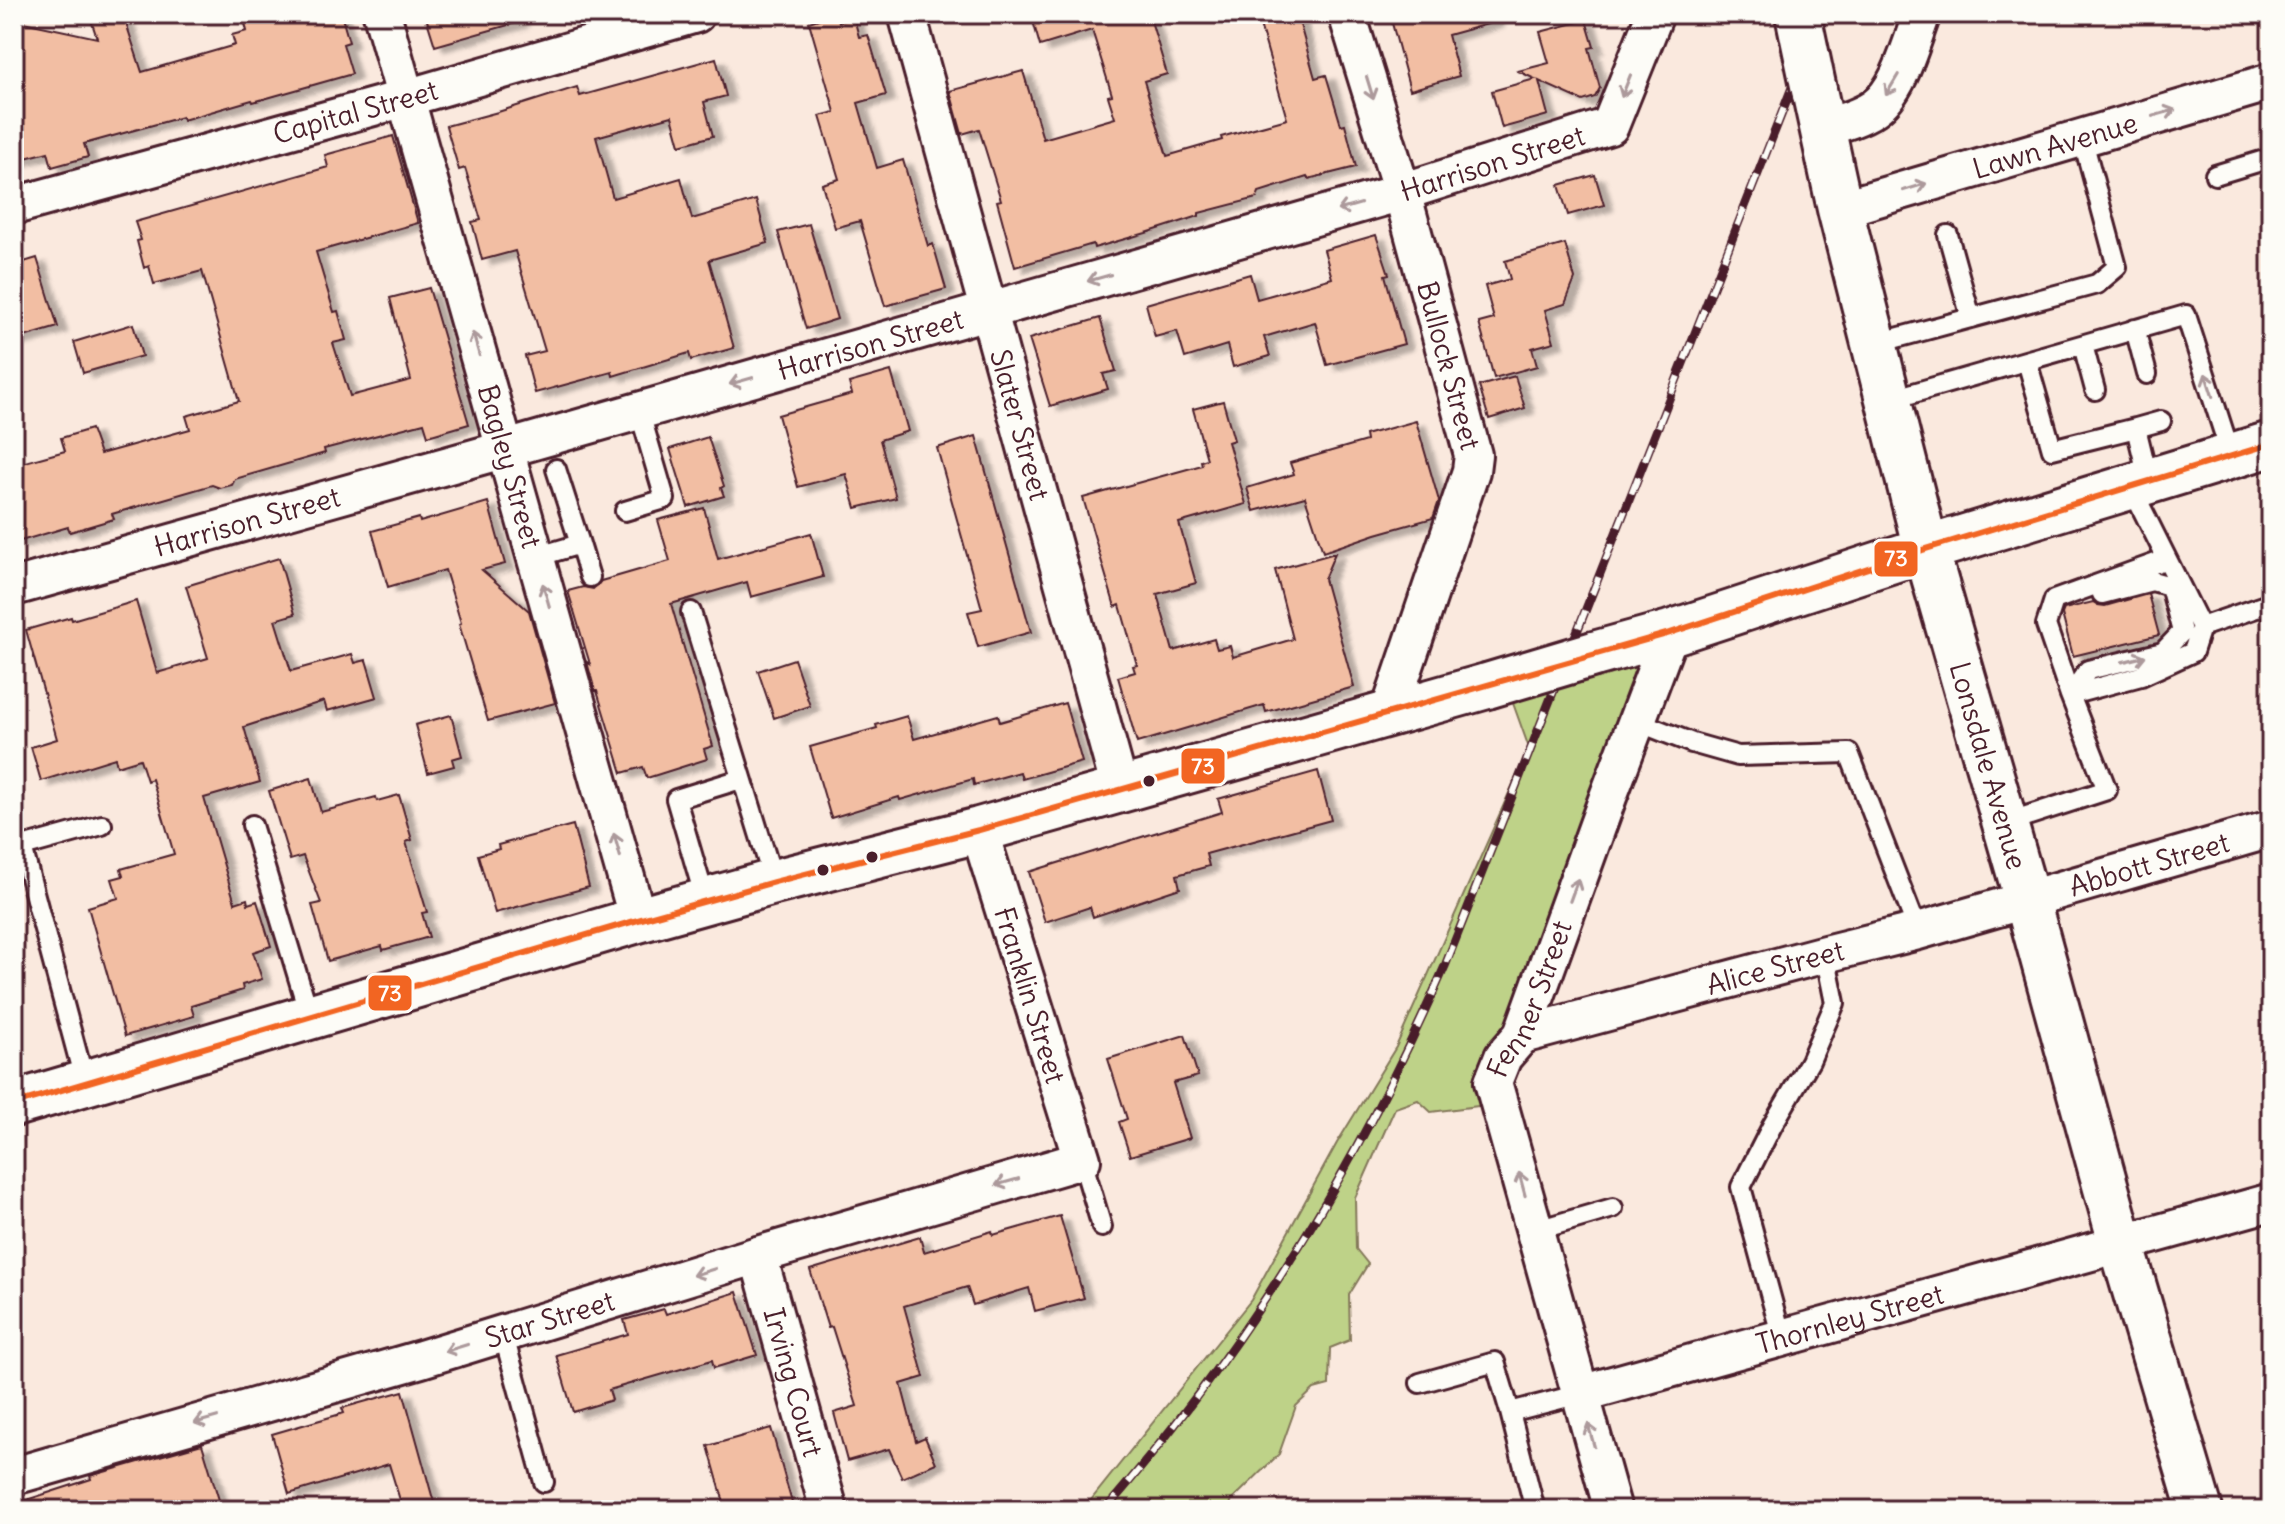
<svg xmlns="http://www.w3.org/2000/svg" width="2285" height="1524" viewBox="0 0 2285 1524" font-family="Delius,sans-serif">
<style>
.green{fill:#bed288;stroke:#84785a;stroke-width:2}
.building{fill:#f2bea3;stroke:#4a1f2b;stroke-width:2;filter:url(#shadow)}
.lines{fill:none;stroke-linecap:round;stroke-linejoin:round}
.service-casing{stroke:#4a1f2b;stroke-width:24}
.minor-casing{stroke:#4a1f2b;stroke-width:42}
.primary-casing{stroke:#4a1f2b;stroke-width:50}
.service{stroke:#fdfcf7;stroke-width:18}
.minor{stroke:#fdfcf7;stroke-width:36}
.primary{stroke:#fdfcf7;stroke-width:44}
.rail-casing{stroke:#4a1f2b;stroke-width:9}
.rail{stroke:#fdfcf7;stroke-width:6;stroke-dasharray:18;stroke-linecap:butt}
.primary-bridge-casing{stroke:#4a1f2b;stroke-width:50;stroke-linecap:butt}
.primary-bridge{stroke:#fdfcf7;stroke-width:44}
.bus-1-casing{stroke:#fdfcf7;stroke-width:12}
.bus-1{stroke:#f26522;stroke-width:6}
.oneway{stroke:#ac999b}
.bus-dot{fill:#4a1f2b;stroke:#fdfcf7;stroke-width:3}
.labels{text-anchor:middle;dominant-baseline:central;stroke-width:8;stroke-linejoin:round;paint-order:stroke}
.street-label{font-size:28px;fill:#4a1f2b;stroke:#fdfcf7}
.line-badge{stroke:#fdfcf7;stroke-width:3}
.badge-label{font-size:22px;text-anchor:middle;font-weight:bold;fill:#fff}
</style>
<defs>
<filter id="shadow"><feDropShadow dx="9" dy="5" stdDeviation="2" flood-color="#0004"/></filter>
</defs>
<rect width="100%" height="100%" fill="#fae9de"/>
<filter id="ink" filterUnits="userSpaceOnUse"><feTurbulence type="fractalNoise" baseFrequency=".0125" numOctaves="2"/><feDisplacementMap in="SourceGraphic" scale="16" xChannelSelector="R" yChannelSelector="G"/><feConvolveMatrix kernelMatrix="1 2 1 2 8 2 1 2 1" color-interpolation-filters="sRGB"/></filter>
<g filter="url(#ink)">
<path class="green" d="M1666,629L1494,1104L1431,1112L1418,1100L1395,1108L1355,1198L1356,1249L1368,1264L1349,1295L1350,1340L1330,1348L1329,1385L1314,1389L1296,1406L1279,1454L1231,1501L1230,1510H1083L1251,1300L1337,1143L1396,1047L1529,748L1504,678Z"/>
<path class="building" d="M89,14H123L142,72L235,45L232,35L247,31L244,20L262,14H341L349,42L343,44L352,74L253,102L252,100L183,120L182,117L84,144L88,157L52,167L48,152L14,161V20L97,38Z
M425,14H518L519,22L435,46Z
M834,14H837L839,22L854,18L859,37L868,35L886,95L858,103L877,168L903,160L928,246L933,244L946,289L885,306L860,221L835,228L822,184L839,179L820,116L835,112L809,22Z
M1031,14H1149L1167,74L1144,81L1167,156L1222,140L1221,137L1287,119L1257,14H1297L1315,78L1326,75L1341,125L1345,124L1356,167L1308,179L1307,177L1259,192L1257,198L1199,213V216L1146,233L1094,248L1093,244L1015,267L997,201L1001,200L979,129L962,134L950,91L1023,71L1043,139L1115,118L1108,96L1112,95L1092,30L1040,46Z
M1424,14H1494L1495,22L1448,35L1459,76L1410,90L1392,23Z
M1586,20L1594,47L1589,48L1600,88L1595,97L1583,101L1539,81L1548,115L1502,128L1492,91L1535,79L1518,71L1549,63L1540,32Z
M716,58L726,96L704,102L713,136L680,145L672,116L596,137L613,198L681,178L692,219L756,200L768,243L709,260L734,348L691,360L689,353L613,376L612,372L535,393L525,356L545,351L515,251L482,260L472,222L481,220L465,168L459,170L446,126L498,112L577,87L580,96Z
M393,136L418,223L316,252L334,312L338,311L346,340L333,343L350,396L411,380L390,298L429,288L469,424L428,436L424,423L324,449L325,453L235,479L232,485L220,488L212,485L112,514L114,519L70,532L68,527L14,543V465L65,451L61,438L91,429L100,454L190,429L186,416L239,401L202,271L154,284L149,266L144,268L137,241L141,240L135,222L328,167L325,155Z
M1595,175L1604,205L1568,215L1559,185Z
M809,224L837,319L806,329L778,232Z
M1376,235L1389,274L1385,275L1404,344L1327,365L1315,322L1264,337L1270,356L1233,367L1227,345L1185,358L1177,331L1155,337L1146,304L1250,274L1257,299L1332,278L1324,250Z
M1565,244L1575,279L1565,304L1545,310L1554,342L1532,348L1537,366L1494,378L1479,323L1494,319L1485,286L1510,279L1505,261Z
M37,258L58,327L14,340V265Z
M1100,318L1116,371L1103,374L1108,389L1050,406L1029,339Z
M133,324L142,356L83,373L74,342Z
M891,371L908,431L880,440L896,498L856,508L846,474L798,487L778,415L852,394L849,383Z
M1515,376L1525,408L1489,419L1479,386Z
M1223,401L1234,440L1228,442L1246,504L1179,523L1196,583L1157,594L1173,651L1214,639L1217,649L1230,646L1233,657L1293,639L1275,570L1335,553L1324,579L1354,687L1266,712L1264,705L1137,743L1118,677L1135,672L1133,666L1137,665L1120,605L1115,607L1083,498L1202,465L1201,461L1207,459L1193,409Z
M1416,421L1439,501L1433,518L1376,534L1323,552L1305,497L1254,511L1247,488L1294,474L1290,463L1366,441L1365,435Z
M976,436L1031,632L978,647L968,612L982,609L937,448Z
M708,437L724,486L721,488L724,496L688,507L670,449Z
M488,502L505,564L482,570L529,611L555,703L488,721L459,624L461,623L445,570L388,587L372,531L419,518L420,522Z
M704,508L718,559L811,533L823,577L751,597L747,582L671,604L713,746L704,749L707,759L647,778L643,767L622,773L597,691H595L587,662L590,664L568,591L583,587L593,589L601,581L670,561L658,520Z
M279,558L295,614L275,620L291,671L352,654L355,663L366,660L377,697L327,711L324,701L244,727L260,782L204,798L235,903L247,899L248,904L257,901L271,946L253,952L262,979L242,985L243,990L191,1006L194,1016L125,1036L88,907L118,898L112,879L123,876L121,869L174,854L152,779L147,781L140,759L117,766L115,758L41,781L31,747L57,739L26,630L71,617L72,620L136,601L157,673L208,658L186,586Z
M2148,594L2159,635L2073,656L2062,614L2064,609L2093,602L2098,605L2105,606Z
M794,659L810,706L774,718L758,671Z
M1065,703L1082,762L1022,779L1020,772L974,785L973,779L900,800L899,797L831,818L810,747L877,728L876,725L907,716L914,739L998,715L1000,722Z
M451,715L462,756L452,759L454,766L428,773L415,725Z
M1318,771L1331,820L1206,854L1209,866L1177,875L1180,888L1093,917L1090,907L1045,922L1029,872L1222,812L1218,799Z
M311,778L321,812L376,797L377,801L399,795L412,840L406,842L427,912L422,913L429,937L383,950L382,946L328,961L312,905L321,903L303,856L290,860L269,791Z
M573,825L589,887L495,913L478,855L499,849L498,845Z
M1185,1035L1198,1076L1173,1083L1190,1138L1130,1156L1119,1122L1127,1119L1108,1059Z
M1060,1216L1084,1298L1035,1311L1029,1288L973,1305L967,1287L904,1306L924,1377L901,1384L916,1441L925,1437L936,1463L902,1478L889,1449L847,1461L834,1413L857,1406L832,1327L828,1328L810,1270L920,1237L924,1252L992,1231L993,1235Z
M737,1292L757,1355L714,1368L712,1360L609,1390L612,1400L573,1412L556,1355L628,1334L624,1320L664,1309L666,1314Z
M403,1391L436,1510H403L389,1464L289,1494L272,1434L344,1413L342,1408Z
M771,1428L794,1510H726L708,1446Z
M202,1444L222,1510H14V1504L91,1479L90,1476Z"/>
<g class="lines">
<g class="service-casing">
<path id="service" d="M2215,175L2271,158
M1948,235L1971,318
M2135,329L2147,374
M1874,344L2097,284L2117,267L2082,137
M2083,345L2095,390
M2027,361L2052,449L2136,428
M1889,400L2186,315L2231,455
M2149,481L2136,428L2161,421
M625,511L665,499L639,410
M580,544L590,577
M536,557L580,544L556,469
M691,612L774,882
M2201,627L2271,603
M2070,695L2141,676L2193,652L2201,627L2131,487
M2070,695L2088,670L2163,652L2182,632L2170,586L2152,581L2102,594
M1636,721L1692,743L1738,756L1849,753L1918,931
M2005,823L2107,790L2070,695L2046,625L2054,600L2167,559
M252,825L310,1017
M706,902L676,799L741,779
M85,1083L22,847L102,825
M1082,1160L1102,1227
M1534,1231L1613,1208
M503,1333L544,1482
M1782,1338L1741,1187L1772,1126L1810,1061L1835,1003L1825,954
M1420,1383L1495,1362L1510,1412
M1535,1510L1510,1412L1580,1394"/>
</g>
<g class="minor-casing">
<g id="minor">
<path id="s1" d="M382,14L638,920"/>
<path id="s2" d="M907,14L1120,789"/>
<path id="s3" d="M1347,14L1402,192L1473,455L1471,471L1389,713"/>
<path d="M1822,128C1840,123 1859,118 1874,108C1900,90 1911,42 1922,14"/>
<path id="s4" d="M14,206L406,98L696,14"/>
<path id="s5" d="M1840,209L2271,82"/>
<path id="s6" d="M14,587L506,449L1402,192L1610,126L1655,14"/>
<path id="s7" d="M1522,1035L1825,954L1918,931L2271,829"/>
<path id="s8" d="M758,1255L829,1510"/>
<path id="s9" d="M1580,1394L2271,1202"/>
<path id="s10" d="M14,1476L421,1359L758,1255L1082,1160L979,830"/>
<path id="s11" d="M1613,1510L1493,1082L1503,1057L1522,1035L1608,797L1670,633"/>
</g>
</g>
<g class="primary-casing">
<g id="primary">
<path id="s12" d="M1814,90L1840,209L1926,549L2027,900L2121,1243L2200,1510"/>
<path d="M1594,654L1670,633L1926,549L2271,444"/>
<path d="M14,1104L638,920L774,882L979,830L1487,686"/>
</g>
</g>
<use href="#service" class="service"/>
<use href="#minor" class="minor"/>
<use href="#primary" class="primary"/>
<g class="rail-casing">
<path id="rail" d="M1105,1510C1247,1346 1359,1165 1445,966L1821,14"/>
</g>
<use href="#rail" class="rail"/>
<g class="primary-bridge-casing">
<path id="primary-bridge" d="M1798,14L1814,90
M1487,686L1594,654"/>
</g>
<use href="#primary-bridge" class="primary-bridge"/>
<g class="bus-1-casing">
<path id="bus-1" d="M14,1104L638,920L774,882L979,830L1670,633L1926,549L2271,444"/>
</g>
<use href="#bus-1" class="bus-1"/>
</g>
<defs><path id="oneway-shaft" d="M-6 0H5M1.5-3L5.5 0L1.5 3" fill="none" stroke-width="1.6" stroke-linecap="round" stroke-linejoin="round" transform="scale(2)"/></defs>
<g class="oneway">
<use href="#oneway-shaft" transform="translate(1892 85) rotate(121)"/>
<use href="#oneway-shaft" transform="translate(1626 86) rotate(112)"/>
<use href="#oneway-shaft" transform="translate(1370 88) rotate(73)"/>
<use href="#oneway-shaft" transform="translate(2164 113) rotate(-16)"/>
<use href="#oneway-shaft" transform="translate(1915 187) rotate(-17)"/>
<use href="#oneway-shaft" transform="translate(1349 207) rotate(164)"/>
<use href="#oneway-shaft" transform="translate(1099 278) rotate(164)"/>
<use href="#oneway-shaft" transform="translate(476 344) rotate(-106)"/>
<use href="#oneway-shaft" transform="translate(741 381) rotate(164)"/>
<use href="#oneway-shaft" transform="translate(2209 385) rotate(-108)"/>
<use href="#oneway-shaft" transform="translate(546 595) rotate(-106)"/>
<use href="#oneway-shaft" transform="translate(2134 659) rotate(-14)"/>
<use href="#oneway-shaft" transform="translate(617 845) rotate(-106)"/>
<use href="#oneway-shaft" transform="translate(1574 890) rotate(-70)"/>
<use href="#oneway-shaft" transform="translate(1007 1182) rotate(164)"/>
<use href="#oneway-shaft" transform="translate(1522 1184) rotate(-105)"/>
<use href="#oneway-shaft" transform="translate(704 1272) rotate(163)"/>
<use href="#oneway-shaft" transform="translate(456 1348) rotate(163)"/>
<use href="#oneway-shaft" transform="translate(206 1420) rotate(164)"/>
<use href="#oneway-shaft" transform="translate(1591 1435) rotate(-106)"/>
</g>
</g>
<g class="bus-dot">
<circle cx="1149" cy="781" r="7"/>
<circle cx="872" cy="857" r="7"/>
<circle cx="823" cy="870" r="7"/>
</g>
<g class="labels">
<g class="street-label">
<text stroke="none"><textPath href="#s4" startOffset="354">Capital Street</textPath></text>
<text stroke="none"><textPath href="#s5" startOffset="224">Lawn Avenue</textPath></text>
<text stroke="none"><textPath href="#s6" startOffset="1538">Harrison Street</textPath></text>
<text stroke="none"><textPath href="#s6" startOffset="890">Harrison Street</textPath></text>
<text stroke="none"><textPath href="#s3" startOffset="366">Bullock Street</textPath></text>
<text stroke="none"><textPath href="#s2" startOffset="426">Slater Street</textPath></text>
<text stroke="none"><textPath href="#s1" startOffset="470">Bagley Street</textPath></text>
<text stroke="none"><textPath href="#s6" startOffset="242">Harrison Street</textPath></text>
<text stroke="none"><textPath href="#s12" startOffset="698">Lonsdale Avenue</textPath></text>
<text stroke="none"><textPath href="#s7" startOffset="650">Abbott Street</textPath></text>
<text stroke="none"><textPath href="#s7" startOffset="262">Alice Street</textPath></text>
<text transform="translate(1030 995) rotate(73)">Franklin Street</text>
<text stroke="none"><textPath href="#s11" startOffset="536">Fenner Street</textPath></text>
<text stroke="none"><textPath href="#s10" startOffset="558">Star Street</textPath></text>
<text stroke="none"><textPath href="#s9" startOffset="280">Thornley Street</textPath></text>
<text stroke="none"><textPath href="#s8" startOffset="132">Irving Court</textPath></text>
</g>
</g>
<g class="line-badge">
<rect x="1873" y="540" width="46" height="38" rx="8" fill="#f26522"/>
<rect x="1180" y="747" width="46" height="38" rx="8" fill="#f26522"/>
<rect x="367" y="974" width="46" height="38" rx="8" fill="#f26522"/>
</g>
<g class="badge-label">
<text x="1896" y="566">73</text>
<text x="1203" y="774">73</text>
<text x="390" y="1001">73</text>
</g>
<rect width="2285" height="1524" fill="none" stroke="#fdfcf7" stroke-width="48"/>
<rect x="24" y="24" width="2237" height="1476" fill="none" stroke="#4a1f2b" stroke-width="3" filter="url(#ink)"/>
</svg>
